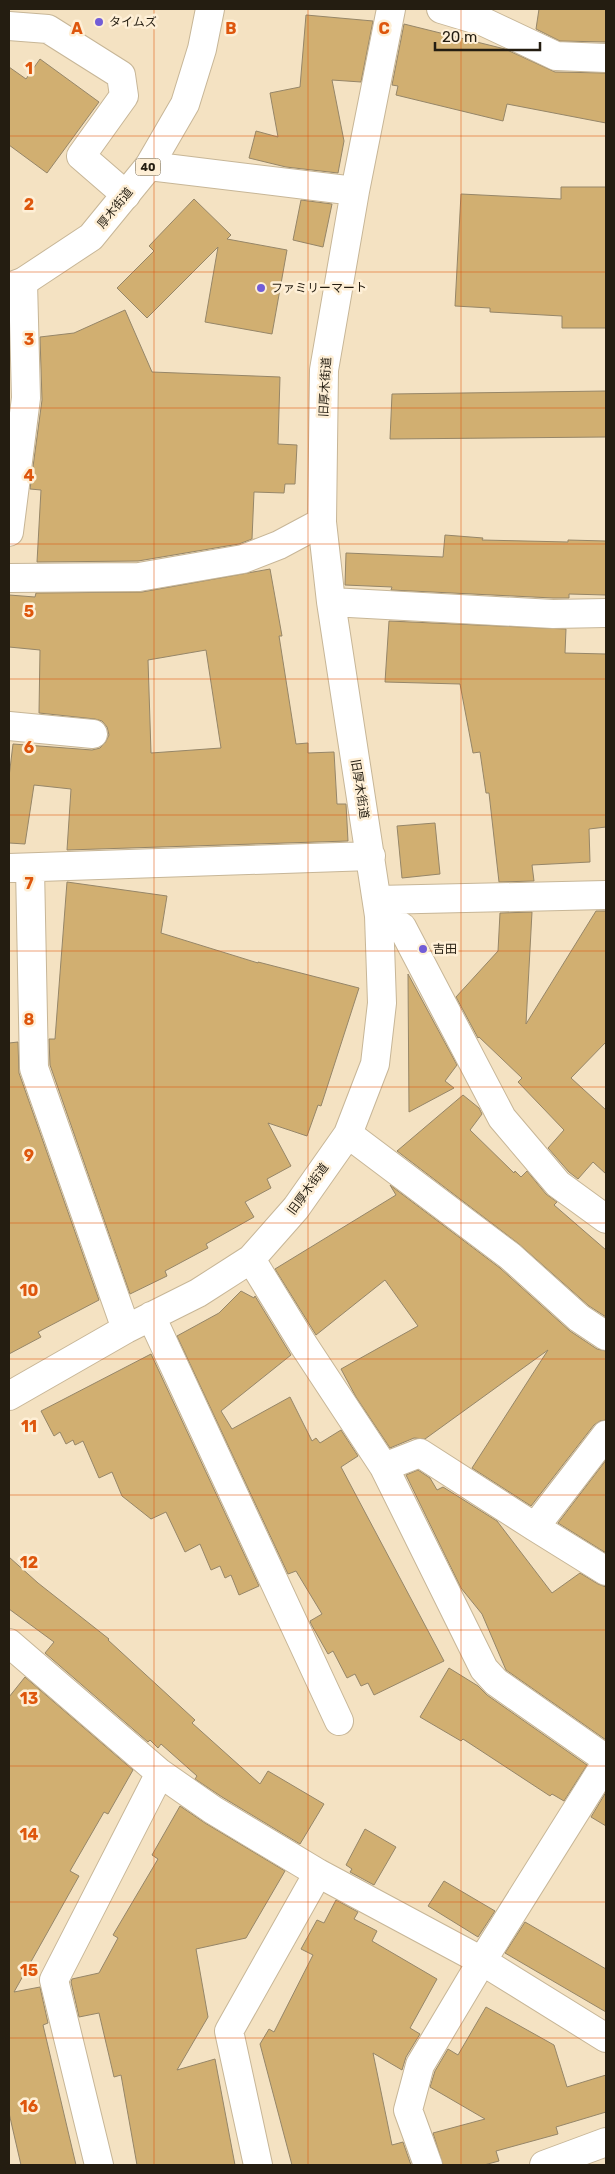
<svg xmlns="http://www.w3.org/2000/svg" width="615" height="2174" viewBox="0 0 615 2174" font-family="Rubik,'Noto Sans JP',sans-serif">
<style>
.building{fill:#d1af71;stroke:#968668;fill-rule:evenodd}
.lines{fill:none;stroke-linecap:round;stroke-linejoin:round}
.street-casing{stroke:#c7b697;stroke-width:30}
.primary-casing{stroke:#c7b697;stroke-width:30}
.street{stroke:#fff;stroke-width:28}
.primary{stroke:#fff;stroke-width:28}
.grid{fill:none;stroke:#de560c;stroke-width:1;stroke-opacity:0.55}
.poi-dot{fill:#725dd7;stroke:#feefd6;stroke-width:2}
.labels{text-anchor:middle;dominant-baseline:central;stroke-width:5;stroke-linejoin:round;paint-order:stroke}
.shield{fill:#feefd6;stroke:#655c4c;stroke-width:1}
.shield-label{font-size:11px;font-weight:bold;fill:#241d11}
.poi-label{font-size:12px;fill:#241d11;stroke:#feefd6;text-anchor:start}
.street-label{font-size:12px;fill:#241d11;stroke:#feefd6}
.grid-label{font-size:16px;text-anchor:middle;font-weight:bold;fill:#de560c;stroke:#feefd6;stroke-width:5;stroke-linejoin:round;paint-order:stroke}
</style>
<rect width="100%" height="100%" fill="#f4e2c2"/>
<path class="building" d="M539,9H606V42L560,41L536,29Z
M306,15L373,21L361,82L332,80L344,141L338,173L286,167L249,158L256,131L278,137L270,93L300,87Z
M404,24L505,49L555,72L606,73V123L507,104L503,121L396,95L398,86L392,85Z
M40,59L99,102L47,173L9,145V67L26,79Z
M561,187H606V328H562V316L490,312V308L455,306L461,194L561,199Z
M194,199L231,235L227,239L287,250L272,334L205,322L218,247L147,318L117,288L154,251L149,246Z
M301,200L332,204L323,247L293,240Z
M125,310L152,372L280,377L278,444L297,445L295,484H285L284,493L254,492L252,539L239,544L138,561L37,562L41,490L30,489L42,400L40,337L74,333Z
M606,391V437L390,439L392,394Z
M445,535L483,538L482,540L568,542V540L606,541V595L569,594V598H553L391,590L392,587L345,585L346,553L443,557Z
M270,569L282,636H279L296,744L308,743V753L334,752L337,804H346L348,841L67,850L71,789L34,785L25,844L9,843V777L13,744L92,750L100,748L105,743L109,735L107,727L102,721L95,719L39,713L40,650L9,647V595L35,597L36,593L142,592ZM206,650L221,748L151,753L148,660Z
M389,621L566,629L565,653L606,654V827L589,829L590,862L532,865L534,881L499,882L489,793H486L480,752L473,753L460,684L385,682Z
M435,823L440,874L402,878L397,826Z
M67,882L167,896L161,933L258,963V962L359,988L321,1106L318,1105L307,1136L268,1123L291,1166L267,1179L271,1188L245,1202L254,1217L206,1244L208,1248L165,1271L167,1276L130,1294L50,1065L49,1039H55Z
M596,911H606V1042L571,1078L606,1110V1174L593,1162L578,1179L569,1172L548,1148L564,1130L518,1082L522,1078L479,1037L478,1038L456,997L498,951L500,913L532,912L526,1024Z
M408,974L457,1065L445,1081L454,1088L409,1112Z
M18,1042L19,1073L99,1300L38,1332L41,1337L9,1354V1043Z
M463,1095L479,1108L482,1114L470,1130L514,1173L515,1171L521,1177L527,1171L546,1194L557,1202L554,1205L606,1250V1317L589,1306L519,1244L397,1151Z
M390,1185L500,1268L570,1331L597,1349L606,1351V1420L600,1421L594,1425L531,1506L472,1468L548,1350L425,1439L414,1438L390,1448L356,1397L341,1369L418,1326L385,1280L316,1335L275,1269L396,1195Z
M241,1291L254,1298L255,1296L291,1355L221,1411L232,1429L290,1397L312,1441L316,1438L320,1443L341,1430L358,1456L341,1467L444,1661L374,1695L368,1683L361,1686L355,1674L347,1678L333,1651L328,1654L311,1624L310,1621L322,1614L296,1571L288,1574L177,1336L219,1313Z
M151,1354L259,1586L239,1595L231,1575L225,1578L220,1566L211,1570L200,1544L185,1552L166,1512L151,1519L122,1496L112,1472L99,1478L83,1441L75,1445L73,1440L66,1444L60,1432L54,1436L41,1411Z
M606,1460V1553L558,1523Z
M418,1470L430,1478L437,1490L443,1487L497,1521L552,1593L580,1573L598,1584L606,1587V1740L506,1670L482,1614L461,1588L406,1475Z
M9,1557L38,1583L109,1639L108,1640L195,1720L192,1723L260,1784L268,1771L324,1804L300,1844L222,1797L195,1779L197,1776L161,1744L158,1748L150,1740L148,1742L45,1653L54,1642L9,1609Z
M449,1668L478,1686L487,1695L587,1765L564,1801L552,1794L550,1796L463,1739L461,1741L420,1717Z
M25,1677L133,1770L108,1814L104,1812L70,1871L79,1876L14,1992L40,1987L48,2023L43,2025L76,2165H21L9,2113V1697Z
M606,1792V1826L591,1817Z
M180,1806L205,1823L285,1871L246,1938L196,1949L208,2017L177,2070L215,2059L235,2165H137L121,2075L114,2077L99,2013L79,2017L71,1982L72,1979L99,1973L118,1938L113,1935L158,1859L152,1855Z
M365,1829L396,1847L374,1885L350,1872L352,1869L346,1865Z
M444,1881L495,1911L478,1937L428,1906Z
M336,1900L358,1912L354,1919L377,1931L372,1941L437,1979L410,2028L420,2034L406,2057L402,2070L373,2053L392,2145L403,2142L411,2165H292L260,2044L269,2029L274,2032L313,1955L301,1949L317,1920L324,1923Z
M525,1922L606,1969V2012L505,1953Z
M486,2007L554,2045L567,2087L606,2075V2112L556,2127L558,2134L496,2151L499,2161L484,2165H443L433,2133L485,2119L430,2087L435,2071L448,2049L458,2055Z"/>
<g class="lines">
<g class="street-casing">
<path id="street" d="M441,9L484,22L556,56L606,58
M9,26L48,29L121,75L124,96L81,156L126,195
M149,166L355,191
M9,532L26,398L23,282
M9,578L139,577L243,559L279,545L322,522
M331,602L553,614L606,613
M9,726L93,734
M9,868L371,856
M30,868L34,1068L126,1329
M377,900L606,895
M379,916L402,927L502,1118L558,1184L606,1219
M348,1134L510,1256L579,1318L606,1336
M251,1259L303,1344L384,1467L484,1669L496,1682L606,1759
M151,1316L339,1721
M9,1396L126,1329L198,1293L251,1259L296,1208L348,1134L375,1064L382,1003L379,916L331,602L322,522L324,370L355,191L391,9
M384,1467L420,1453L535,1527L606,1571
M535,1527L606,1435
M9,1643L160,1773L213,1810L318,1873L482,1961L606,2038
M99,2165L54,1980L160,1773
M258,2165L229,2031L318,1873
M428,2165L408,2110L420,2065L482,1961L606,1763
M544,2165L606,2142"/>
</g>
<g class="primary-casing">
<path id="primary" d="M9,287L23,282L91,237L149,166L185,104L202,49L210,9"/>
</g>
<use href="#street" class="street"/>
<use href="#primary" class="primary"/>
</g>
<path class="grid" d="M154,9V2165M308,9V2165M461,9V2165M9,136H606M9,272H606M9,408H606M9,544H606M9,679H606M9,815H606M9,951H606M9,1087H606M9,1223H606M9,1359H606M9,1495H606M9,1630H606M9,1766H606M9,1902H606M9,2038H606"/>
<g class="poi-dot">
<circle cx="99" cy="22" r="5"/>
<circle cx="261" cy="288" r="5"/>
<circle cx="423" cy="949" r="5"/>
</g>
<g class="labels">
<rect class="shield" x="135.5" y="158.5" width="25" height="17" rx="4"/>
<g class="shield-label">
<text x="148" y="167">40</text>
</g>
<g class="poi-label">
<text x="109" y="22">タイムズ</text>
<text x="271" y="288">ファミリーマート</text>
<text x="433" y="949">吉田</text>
</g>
<g class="street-label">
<text transform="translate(115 208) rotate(-51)">厚木街道</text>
<text transform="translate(325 387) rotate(-87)">旧厚木街道</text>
<text transform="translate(360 789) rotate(81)">旧厚木街道</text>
<text transform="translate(308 1189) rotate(-54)">旧厚木街道</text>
</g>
</g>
<g class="grid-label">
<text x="77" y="34">A</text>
<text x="231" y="34">B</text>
<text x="384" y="34">C</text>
<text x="29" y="74">1</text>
<text x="29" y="210">2</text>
<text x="29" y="345">3</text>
<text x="29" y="481">4</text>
<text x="29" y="617">5</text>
<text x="29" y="753">6</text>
<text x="29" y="889">7</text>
<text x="29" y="1025">8</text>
<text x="29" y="1161">9</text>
<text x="29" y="1296">10</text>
<text x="29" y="1432">11</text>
<text x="29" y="1568">12</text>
<text x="29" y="1704">13</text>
<text x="29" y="1840">14</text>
<text x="29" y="1976">15</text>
<text x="29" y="2112">16</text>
</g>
<rect width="615" height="2174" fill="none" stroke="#241d11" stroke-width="20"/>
<path d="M435 42v8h105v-8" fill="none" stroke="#241d11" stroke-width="2.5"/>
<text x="442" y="42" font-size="15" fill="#241d11" stroke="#feefd6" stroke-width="4" paint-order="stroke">20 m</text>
</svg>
